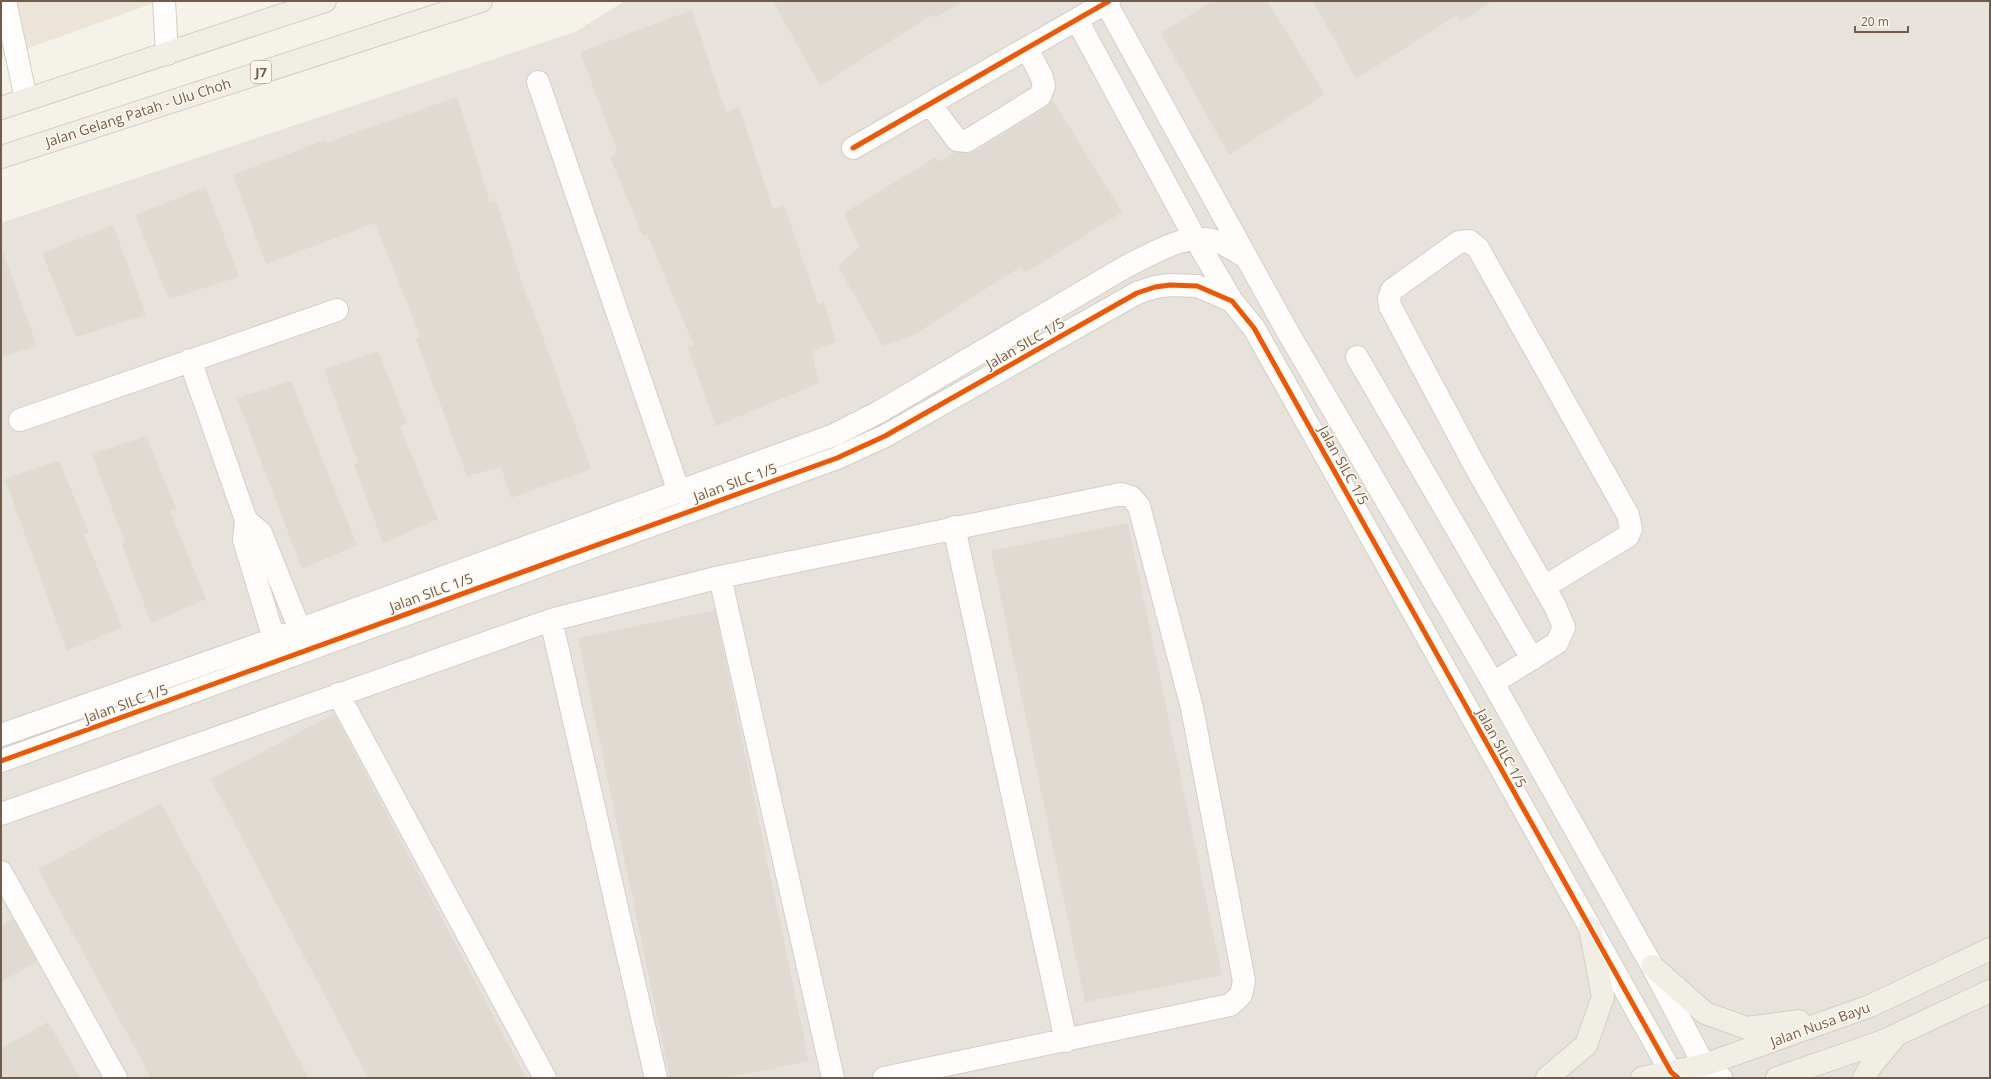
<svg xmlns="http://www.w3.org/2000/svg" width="1991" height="1079" viewBox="0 0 1991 1079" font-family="'Open Sans',sans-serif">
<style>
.residential{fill:#ece4d7}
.industrial{fill:#e7e2db}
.building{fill:#e0dad2}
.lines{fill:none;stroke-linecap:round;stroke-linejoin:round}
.minor-casing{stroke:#d3cec7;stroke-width:24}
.major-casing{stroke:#d3cdc7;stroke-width:24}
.minor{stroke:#fefdfc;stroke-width:22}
.major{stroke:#f1eee6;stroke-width:22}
.cycleway-casing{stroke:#fdf7eb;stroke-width:8}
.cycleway{stroke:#e8590c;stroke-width:5}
.labels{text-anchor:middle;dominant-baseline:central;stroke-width:3;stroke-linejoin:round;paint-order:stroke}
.shield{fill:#fdf7eb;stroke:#9a8a7c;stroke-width:1}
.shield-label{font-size:13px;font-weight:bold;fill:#705c4d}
.street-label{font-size:14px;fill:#705c4d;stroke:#fdf7eb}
</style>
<rect width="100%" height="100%" fill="#f5f2ea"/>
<path class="residential" d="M1,1H159L1,58Z"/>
<path class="industrial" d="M625,1H1990V1078H1V223L575,32Z"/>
<path class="building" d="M773,1H963L936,18L933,14L820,86Z
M1213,1H1267L1325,94L1229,155L1161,33Z
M1313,1H1493L1460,22L1457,15L1356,79Z
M692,10L726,112L739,107L773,209L784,205L818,304L824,302L836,342L812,350L819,383L716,426L688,348L694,346L647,234L643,236L610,157L618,153L580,52Z
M457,97L490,202L496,200L527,299H529L591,469L511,498L501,467L467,476L416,339L421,337L375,223L266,264L233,175L325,140L326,143Z
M1052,99L1122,212L1025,273L1022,266L912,336L883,346L838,266L859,247L844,213L936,157L939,162L955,152L966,153L974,152L1047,107Z
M206,187L239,277L169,299L135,215Z
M113,225L146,315L76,337L42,253Z
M3,252L37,346L1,357V253Z
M378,351L407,423L400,427L438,519L383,543L354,464L358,463L324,369Z
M291,381L357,545L302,569L237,398Z
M146,436L176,508L170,511L206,599L151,623L122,544L125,543L92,454Z
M59,461L89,533L84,535L122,627L67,651L5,479Z
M1128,523L1222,975L1085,1002L991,551Z
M715,610L809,1061L727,1078H670L578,638Z
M334,714L526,1078H368L211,779Z
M161,803L309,1078H151L38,869Z
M13,919L37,962L1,982V926Z
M48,1022L80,1078H1V1048Z"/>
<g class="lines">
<g class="minor-casing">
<path id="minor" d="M5,1L26,99
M164,1L167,54
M1106,3L1286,329L1493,683L1652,966L1704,1065L1721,1078
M1077,20L1195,238L1232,301
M538,82L679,492
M930,104L957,140L967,141L1040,96L1044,86L1041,75L1027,49
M853,148L1109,1
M1357,357L1532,659
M190,360L246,520L244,540L274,639
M20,420L337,310
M246,520L261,533L300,630
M954,527L1066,1041
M720,577L833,1078
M551,620L656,1078
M1493,683L1557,643L1564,627L1555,606L1544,587L1475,466L1390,306L1389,298L1392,290L1459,242L1469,241L1478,248L1628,515L1631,529L1628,536L1544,587
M338,694L545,1078
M1,735L274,639L834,435L879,412L1127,266C1155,253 1187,230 1219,242C1229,246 1238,253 1246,257
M1,761L837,458L885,436L1137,293L1155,287L1170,285L1197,286L1232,301L1254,328L1671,1072L1678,1078
M1,814L551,620L720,577L1121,494L1131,497L1139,506L1192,708L1244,981L1241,995L1230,1005L884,1078
M1,872L116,1078"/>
</g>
<g class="major-casing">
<path id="major" d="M1,108L325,1
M1,157L481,1
M1652,966L1705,1013L1747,1028L1799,1021
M1547,1078L1586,1045L1603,997L1590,928
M1642,1078L1704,1065L1870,1006L1990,949
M1777,1078L1881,1042L1990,991
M1864,1078L1870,1067L1894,1038"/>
</g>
<use href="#minor" class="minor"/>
<use href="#major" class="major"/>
<g class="cycleway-casing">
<path id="cycleway" d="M853,148L1109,1
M1,761L837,458L885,436L1137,293L1155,287L1170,285L1197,286L1232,301L1254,328L1671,1072L1678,1078"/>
</g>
<use href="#cycleway" class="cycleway"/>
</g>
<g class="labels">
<rect class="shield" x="251" y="61" width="20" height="22" rx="3"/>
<g class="shield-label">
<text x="261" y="72">J7</text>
</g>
<g class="street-label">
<text transform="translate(138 112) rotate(-18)">Jalan Gelang Patah - Ulu Choh</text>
<text transform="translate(1025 343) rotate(-30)">Jalan SILC 1/5</text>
<text transform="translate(1344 465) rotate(61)">Jalan SILC 1/5</text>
<text transform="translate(735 482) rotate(-20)">Jalan SILC 1/5</text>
<text transform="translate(431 592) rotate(-20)">Jalan SILC 1/5</text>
<text transform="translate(126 703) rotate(-20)">Jalan SILC 1/5</text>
<text transform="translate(1502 748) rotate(61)">Jalan SILC 1/5</text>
<text transform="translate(1820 1024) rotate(-20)">Jalan Nusa Bayu</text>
</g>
</g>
<rect width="1991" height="1079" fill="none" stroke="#705c4d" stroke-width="4"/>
<path d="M1855 26v6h53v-6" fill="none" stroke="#705c4d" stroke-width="2"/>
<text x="1861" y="26" font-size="12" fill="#705c4d" stroke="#fdf7eb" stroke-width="3" paint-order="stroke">20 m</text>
</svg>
